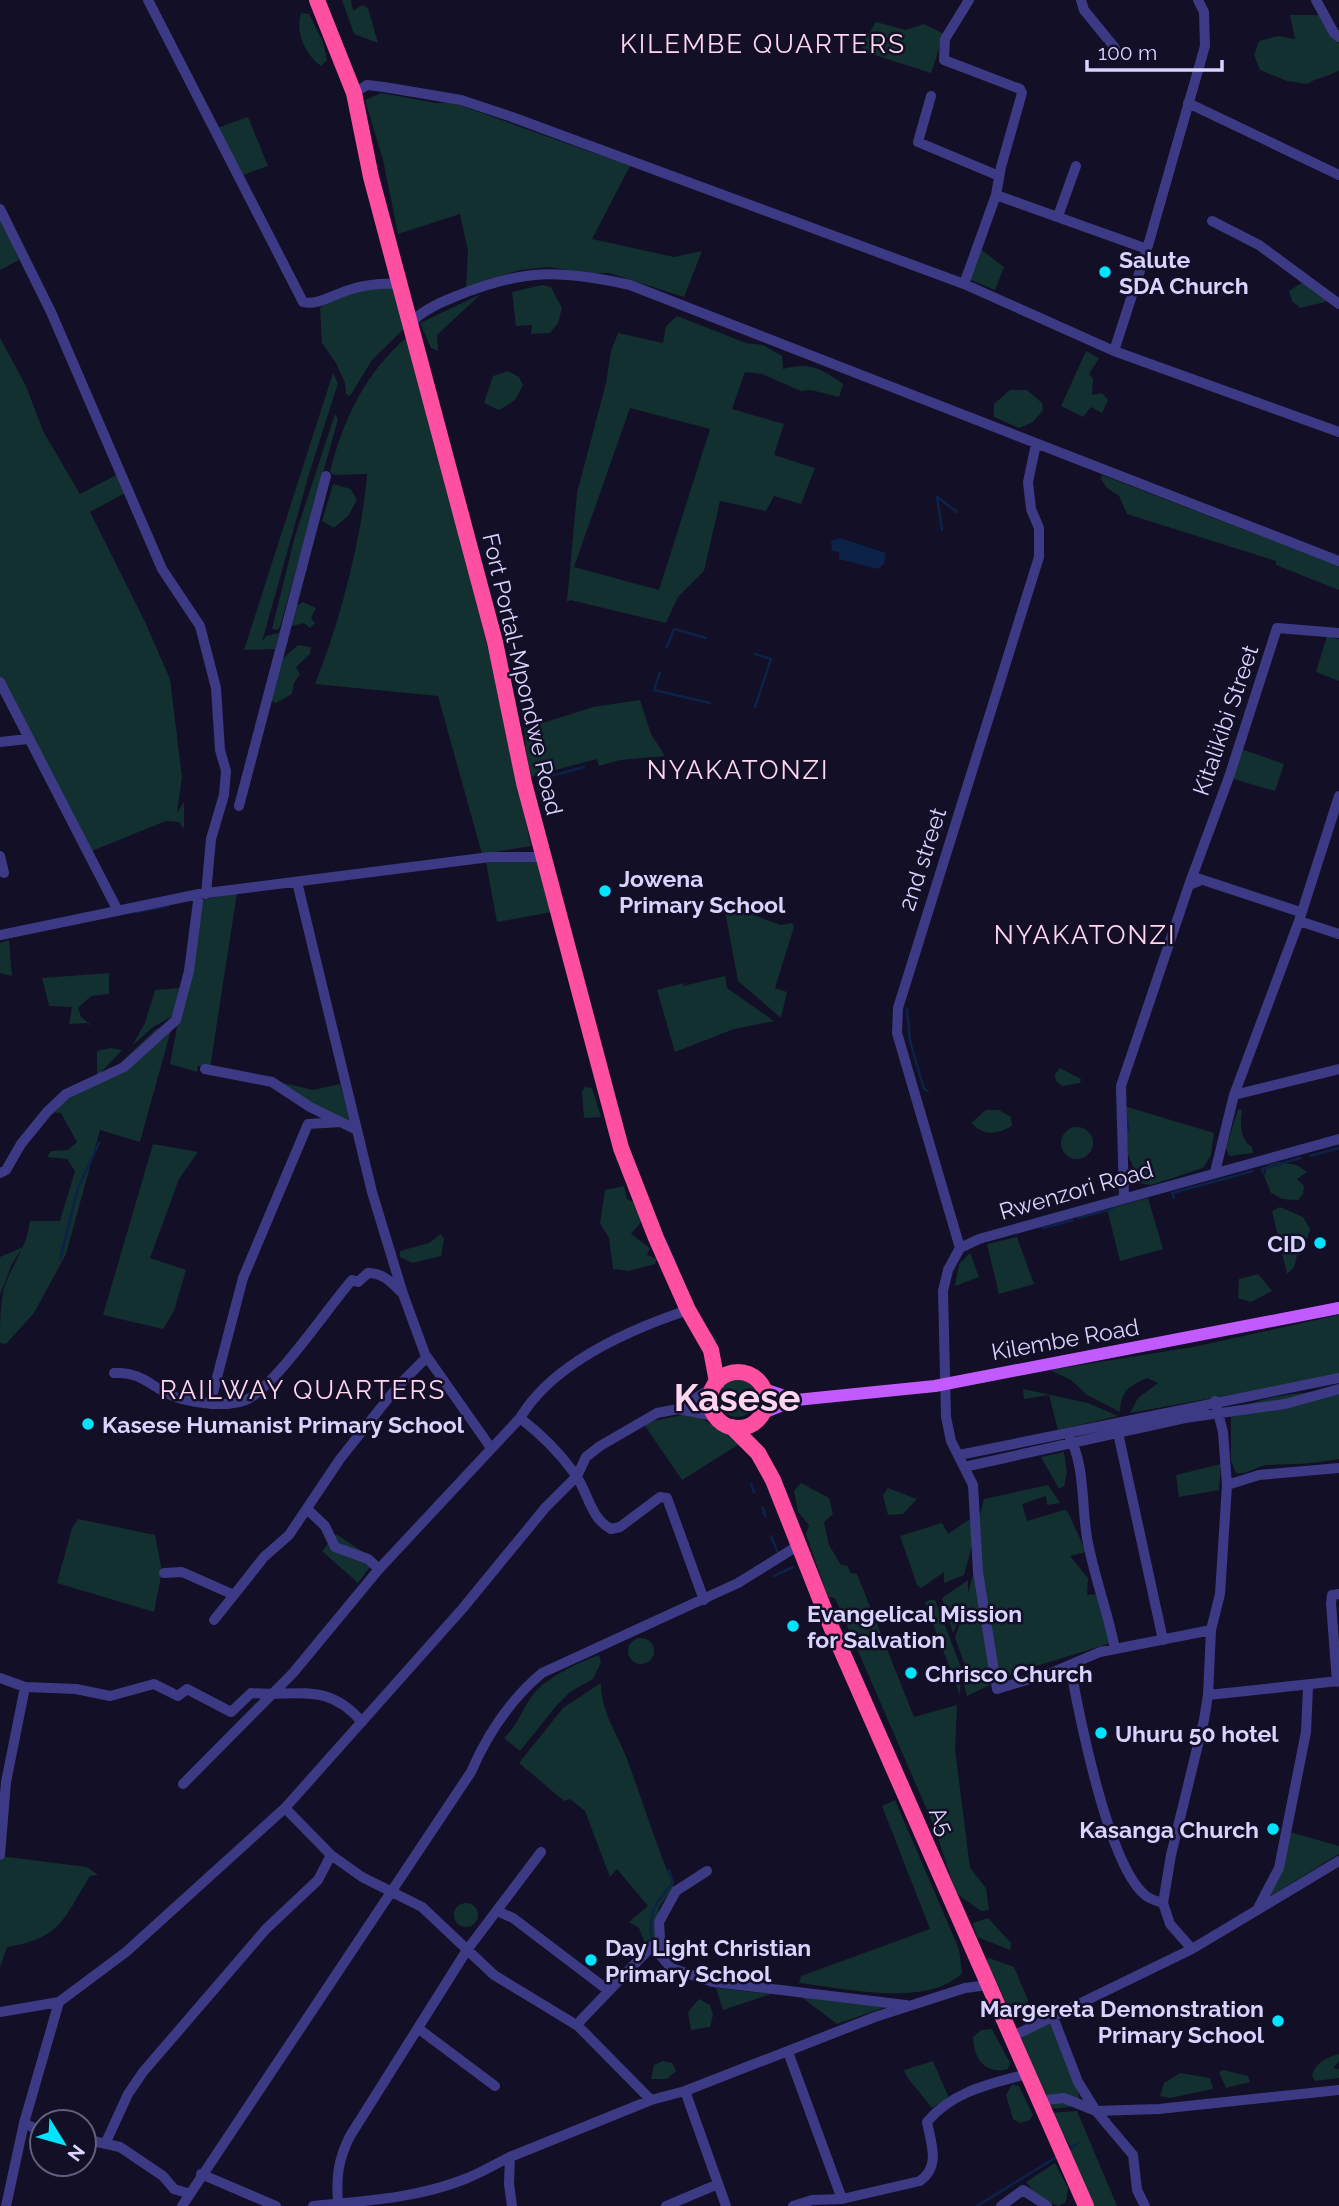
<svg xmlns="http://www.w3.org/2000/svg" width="1339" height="2206" viewBox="0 0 1339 2206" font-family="Raleway,sans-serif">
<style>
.green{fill:#12302f;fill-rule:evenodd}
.water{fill:#0c2248}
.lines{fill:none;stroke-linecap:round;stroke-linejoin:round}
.stream{stroke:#0c2248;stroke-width:2.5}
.minor{stroke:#3d3a85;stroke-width:10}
.major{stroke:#c25bff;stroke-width:12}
.highway{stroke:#ff4fa3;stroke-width:16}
.poi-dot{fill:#00e5ff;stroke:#130f26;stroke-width:2.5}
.labels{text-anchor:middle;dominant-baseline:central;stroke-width:5;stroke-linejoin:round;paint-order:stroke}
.poi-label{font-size:23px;font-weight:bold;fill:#d9d4ff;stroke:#130f26;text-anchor:start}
.street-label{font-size:23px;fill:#d9d4ff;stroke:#130f26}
.quarter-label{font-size:26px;letter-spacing:2px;fill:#ffd6f0;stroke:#130f26}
.town-label{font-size:37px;font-weight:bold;fill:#ffd6f0;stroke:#130f26}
</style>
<rect width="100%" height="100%" fill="#130f26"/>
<path class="green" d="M342,0H351L353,11L362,5L368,8L378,43L354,34Z
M301,13L309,14L323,42L327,60L321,66C305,55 295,32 301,13Z
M1290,15H1322L1329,34L1339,43V70C1332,76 1320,76 1307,84L1287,81L1260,70L1254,55L1259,41L1278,36L1295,39Z
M876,22L906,30L924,24L944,34L931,73L865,52L861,46Z
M381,93L436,103L451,102L630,166L592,239L674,257L702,251L684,297L609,273H589L549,267L520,270L466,287L468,251L460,214L398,234L383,160L365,100Z
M248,117L268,166L243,175L217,128Z
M0,213L19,260L0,270Z
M979,248L1004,267L995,290L969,279Z
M1306,280L1327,300L1325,302L1300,308L1292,301L1289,291Z
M390,281L408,325L372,360L350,396L346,394L345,383L336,363L322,343L320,308L333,295Z
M542,285L551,287L562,308L558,323L550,333L531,334L532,325L516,326L512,292Z
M481,294L437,335L438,351L431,348L420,323Z
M677,316L746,343L763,345L782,356L783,369C810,362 820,368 843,384L839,397L811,390L801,391L762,374L745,372L732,409L784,424L774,455L815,468L801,504L774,496L766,511L720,501L704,571L678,597L666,623L570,600L567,602L577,493L606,383L611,351L618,333L663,343L666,326ZM630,408L710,429L659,590L574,567Z
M409,335L494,673L531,846L482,854L438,696L315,684C339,625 362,538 367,474L334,475L330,472C344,417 366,372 409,335Z
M0,338L26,386L43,431L80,494L118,474L127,492L90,512L146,624L170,679L182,777L177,813L184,802V829L179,822L166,821L89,852L0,677Z
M1086,351L1099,358L1089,374L1093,379L1092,395L1102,393L1108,400L1102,413L1091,407L1083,417L1061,406Z
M508,371L519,377L523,385L515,400L499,410L484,403L493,376Z
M333,373L338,383L309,474L262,642L266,636L279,633L275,649L244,650Z
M1010,390H1027L1042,403L1043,410L1033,422L1019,428L994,417V404Z
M335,414L338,419L280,627L277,630L272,629L295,536Z
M1102,475L1339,566V590L1276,565V561L1127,514L1119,496L1106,487L1101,479Z
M333,484L351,489L357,500L348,516L334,528L322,521Z
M303,602L316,608L311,618L315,623L310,628L304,623L292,626L294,607Z
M1327,636L1339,639V681L1316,672Z
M298,645L311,647L310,654L296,667L300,674L294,683L292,694L276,703L271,701L281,660Z
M640,700L651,734L665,756L620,760L599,766L597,759L529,777L524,729L593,707Z
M1235,747L1284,764L1275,791L1227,777Z
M533,859L539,863L552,912L497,922L486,862Z
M237,893L210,1068L198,1066L197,1072L170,1064L201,900Z
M734,908L781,925L792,923L794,927L775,988L787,992L781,1018L738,981L725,911Z
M9,940L12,976L0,973V943Z
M109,973V994L91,996L78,1008L81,1017L95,1028L87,1023L69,1024L72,1007L49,1006L42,978Z
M725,976L727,988L774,1021L734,1029L675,1052L657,990L684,983L683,986Z
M179,988L173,1016L153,1027L132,1046L145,1023L155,990Z
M174,1019L140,1142L100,1130L66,1254L34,1313L6,1344L0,1343C0,1324 0,1305 4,1288C13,1262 26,1250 30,1221H60L75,1171L67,1159L47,1157L51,1151L68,1150L77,1142L61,1113L49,1112L118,1065L155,1030Z
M111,1048L122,1050L94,1080L97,1074V1051Z
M1060,1068L1081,1079L1080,1083L1062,1086L1056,1081L1055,1074Z
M279,1082L313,1090L340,1084L351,1124L310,1104Z
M585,1087L592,1088L601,1117L584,1118L582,1092Z
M1124,1106L1214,1133L1211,1155L1203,1168L1151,1185L1139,1183L1128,1154Z
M1238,1109L1242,1110C1240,1123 1240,1140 1252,1147L1253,1153L1229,1156L1226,1148Z
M986,1110H999L1011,1117L1012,1126C995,1135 985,1136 971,1123Z
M1061 1143a16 16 0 1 1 32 0a16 16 0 1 1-32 0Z
M153,1144L198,1152L179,1179L150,1258L186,1270L174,1311L163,1329L103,1315Z
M1278,1162L1297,1165L1307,1172L1297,1179L1304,1186L1303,1194L1298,1200L1282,1199L1271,1193L1264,1176L1268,1165Z
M624,1186L627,1199L634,1202L643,1220L631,1234L650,1248L647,1255L657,1259L655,1264L628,1271L613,1269L609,1238L600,1223L605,1190Z
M1148,1198L1163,1249L1120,1261L1107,1209Z
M1280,1207L1303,1217L1310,1229L1303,1253L1297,1256L1294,1267L1287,1274L1272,1211Z
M441,1234L444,1239L441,1256L412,1263L400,1257V1251L429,1243Z
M1017,1237L1034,1284L999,1294L987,1244Z
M23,1247L12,1264L0,1295V1257Z
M970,1253L979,1277L955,1286L959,1264Z
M1258,1274L1272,1291L1251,1302L1238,1298L1239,1279Z
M1339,1315V1375L1130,1413L1138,1398L1158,1383L1147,1378C1129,1386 1121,1391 1120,1412L1087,1395L1071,1380L1050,1370L1193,1347Z
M718 1398a19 19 0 1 1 38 0a19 19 0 1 1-38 0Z
M1023,1389L1088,1403L1118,1416L1058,1430L1049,1395L1024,1399Z
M1339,1389V1459C1314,1464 1292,1464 1267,1465C1256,1466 1249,1475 1236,1473L1231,1461V1411C1264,1395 1303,1393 1339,1389Z
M688,1414L703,1419L741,1443L682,1480L643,1423Z
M1064,1452L1067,1472L1064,1486L1059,1489L1041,1457Z
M1221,1464L1219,1490L1179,1497L1176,1475Z
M801,1483L829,1498L833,1514L824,1522L829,1545L841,1565L848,1566L850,1573L857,1574L914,1717L957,1705L955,1749L970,1868L986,1888L989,1910L981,1911L956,1893L934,1826L835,1598L829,1597L826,1592L806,1534L809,1525L798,1512L794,1491Z
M1048,1485L1060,1503L1047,1505L1046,1496L1022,1504L1027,1521L1064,1510L1068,1512L1086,1552L1070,1556L1088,1578L1087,1595L1100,1594L1111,1643L1017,1672L967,1696L964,1685L967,1671L955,1638L964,1609L953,1633L942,1598L968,1580V1593L981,1544L979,1518L984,1499Z
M888,1488L917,1499L903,1514L888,1515L883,1495Z
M78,1519L155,1535L162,1571L154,1612L57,1583L72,1528Z
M970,1519L973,1542L964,1575L944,1583V1572L921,1588L917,1585L900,1536L942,1523L948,1534Z
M336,1534L375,1560L358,1583L322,1551Z
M929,1600H935L961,1667L960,1695L925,1603Z
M628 1651a13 13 0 1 1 26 0a13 13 0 1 1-26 0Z
M599,1655L601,1662L593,1679L570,1692L557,1705L520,1751L504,1738C517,1726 522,1710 532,1696C546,1677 578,1663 599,1655Z
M601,1683C601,1713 617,1732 627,1759C643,1802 656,1845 674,1887L659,1907L655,1937L645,1943L639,1928L629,1922L648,1906L617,1869L610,1877L585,1811L570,1799L564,1801L519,1763L563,1708Z
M895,1800L959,1949L962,1973C928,2008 843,1988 799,1983L801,1976L930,1929L882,1806Z
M1286,1831L1339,1846V1854L1264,1900Z
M0,1856L87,1867L98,1875L90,1876C63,1919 62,1938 7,1947L0,1967Z
M454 1915a12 12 0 1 1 24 0a12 12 0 1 1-24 0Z
M988,1918L1011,1943L1010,1950L977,1937L973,1923Z
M989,1958L1014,1967L1028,2000L1027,2013L1013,2014L1009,2009L986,1960Z
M716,1988L771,1994L723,2010Z
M800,1996L897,2003L837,2024Z
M699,1999L710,2005L713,2015L710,2027L691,2030L688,2012Z
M1052,2020L1076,2083L1081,2106L1048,2109L1017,2038Z
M992,2029L1010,2063L1008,2069C984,2075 974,2058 973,2037L981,2030Z
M1339,2054V2061L1333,2068L1339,2069V2078L1315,2081L1312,2075C1317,2062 1325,2058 1339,2054Z
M663,2061L672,2063L676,2071L667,2079H651L654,2065Z
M933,2061L949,2098L932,2108L907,2077L904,2070Z
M1223,2070L1248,2076L1250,2082L1226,2088L1219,2072Z
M1180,2073L1210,2078L1213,2089L1170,2098L1160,2096L1164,2083Z
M1012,2084L1019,2086L1033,2115L1030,2120L1020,2123L1013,2119L1006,2095Z
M1077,2111L1117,2206H1090L1064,2149L1073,2150L1049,2113Z
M1055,2163L1068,2188L1066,2202L1058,2206L1036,2196L1026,2182Z"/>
<path class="water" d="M840,538L886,553L884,564L878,569L839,559V552L832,551L831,541Z"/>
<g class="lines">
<path class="stream" d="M942,530L937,497L957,512
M667,647L674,629L706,638
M755,654L771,659L755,707
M660,673L654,690L710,703
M551,776L584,767
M137,912L168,906
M907,1009L910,1041L924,1089L928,1091
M1127,1120L1129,1130
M1310,1156L1339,1148
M1263,1173L1262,1169L1300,1158
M1174,1198L1172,1193L1253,1171
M1078,1218L1112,1209
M1043,1228L1073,1220
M666,1240L677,1266
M60,1260L78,1188L99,1143
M710,1333L716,1340
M751,1484L754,1492
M763,1508L765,1516
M771,1536L777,1551
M774,1576L793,1567
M652,1942C647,1915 655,1902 673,1883L669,1870
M1069,2149L1078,2143
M977,2206L1058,2156"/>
<path class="minor" d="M148,0L303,302C318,306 336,293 352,289C368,284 381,283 398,284
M1081,0L1084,10L1115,48
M1316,0L1334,33L1339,37
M354,93L367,85L384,87L461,100L512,117L964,284L1114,351L1339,432
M931,96L918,142L999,176
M1188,103L1339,175
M996,195L1147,249
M0,209L51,312L162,569L200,626L216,688L220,750L226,771L224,795L211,839L206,894
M1058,216L1076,166
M1212,221L1259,245L1339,304
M964,284L996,195L1001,167L1022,93L1020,89L944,60L945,39L969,0
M409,326C418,312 439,303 454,297C522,269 559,269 630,285L1339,561
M1114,351L1147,249L1205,46L1204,12L1198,0
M0,682L117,909
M0,742L28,739
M239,806L326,476
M0,856L4,873
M1194,877L1300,912
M297,882L372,1192L403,1294L425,1354L491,1448
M1189,885L1229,777L1277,628L1339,633
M1299,921L1339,934
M0,935L199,894L490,857H546
M205,1069L272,1082L310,1107L357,1130
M1234,1095L1339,1069
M1215,1172L1234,1095L1299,921L1339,796
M0,1173L6,1170L21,1144L47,1112L66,1094L124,1067L176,1020L189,971L199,894
M1124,1198L1121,1086L1189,885L1199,881
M960,1248L897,1033L898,1008L1039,557V528L1031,509L1028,482L1036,444
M688,1310C628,1330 553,1363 520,1418C541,1434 559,1452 575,1474C588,1492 590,1518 611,1529L620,1527L660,1497L667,1498L704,1600
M114,1373C146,1371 155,1393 182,1399C201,1404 227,1407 246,1400C274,1388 329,1306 352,1280L358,1282L368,1273C383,1273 391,1282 401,1292
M210,1404L243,1278L308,1124L341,1122
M678,1409L713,1387
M1118,1433L1163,1640
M1069,1436C1086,1466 1081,1510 1088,1543C1095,1579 1108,1613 1115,1649
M959,1455L1339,1378
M964,1467L1185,1418L1285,1404L1339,1389
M1227,1485L1259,1475L1339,1468
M308,1510L325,1526L335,1547L368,1559L379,1569
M164,1573L182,1572L234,1595L264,1557L289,1535L340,1459L398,1386L427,1357
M214,1620L234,1595
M1211,1630L1100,1652L1053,1672L997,1689L978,1572L973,1485L951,1441L946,1417L943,1291L948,1270L960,1248L979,1239L1339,1139
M1070,1665C1079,1715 1108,1863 1144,1894C1148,1899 1157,1901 1163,1903
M0,1678L25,1687L76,1689L110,1696L154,1684L178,1696L187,1689L231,1712L251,1693C298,1697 327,1681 362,1722
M1337,1682L1331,1603L1332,1595L1339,1594
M1208,1695L1339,1681
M183,1784L293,1673L379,1569L520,1418
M285,1808L331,1855L362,1877L422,1907L494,1975L578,2026L651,2100
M0,1855L6,1782L25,1687
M707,1871L676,1891L659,1922L661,1956L671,1968L713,1982L906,2005
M1257,1910L1279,1868L1306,1732L1308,1687
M497,1911L513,1918L609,1991
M1192,1949L1170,1924L1163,1903L1171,1855L1204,1720L1208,1695L1211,1630L1220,1594L1227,1485L1223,1432L1215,1401
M0,2012L59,2002L126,1952L285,1808L463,1608L545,1508L577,1476L586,1457L600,1446L657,1413L678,1409L715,1416
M1053,2017L1078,2082L1096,2111L1133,2155L1137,2190L1145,2206
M578,2026L581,2020L652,1946
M419,2029L495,2086
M1011,2037L1192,1949L1339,1861
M788,2052L842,2199L812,2200L793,2206
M685,2091L726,2206
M1038,2101L1064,2098L1096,2111L1159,2109L1339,2090
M24,2123L42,2132
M84,2139L120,2147L163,2176L174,2189L190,2194
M106,2142L128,2094L143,2072L266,1929L318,1880L331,1855
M201,2174L276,2206
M842,2199L920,2181C941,2166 931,2144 927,2122C953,2091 990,2084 1027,2074
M338,2203C336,2177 338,2160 350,2136L467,1950L541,1852
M6,2206L24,2123L59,2002
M182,2206L471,1772C487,1735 511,1699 542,1673L738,1583L799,1545
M313,2206C364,2201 418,2198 465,2179C481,2173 495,2164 510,2157
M512,2206L509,2184L510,2157L651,2100L685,2091L875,2017L965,1988L988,1985
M666,2206L718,2184
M1001,2206L1023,2190L1047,2206"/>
<path class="major" d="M764,1389L796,1400
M763,1413L796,1400L935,1386L1339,1308"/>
<path class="highway" d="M317,0L354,93L371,177L495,642L524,783L621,1148L656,1238L688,1310L711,1350L717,1382
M710 1400a28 28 0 1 1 56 0a28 28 0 1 1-56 0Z
M732,1427L758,1453L773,1480L832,1629L1086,2206"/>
</g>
<g class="poi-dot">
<circle cx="1105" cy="272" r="7"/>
<circle cx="605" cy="891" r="7"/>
<circle cx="1320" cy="1243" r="7"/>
<circle cx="88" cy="1424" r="7"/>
<circle cx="793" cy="1626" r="7"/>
<circle cx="911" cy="1673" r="7"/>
<circle cx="1101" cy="1733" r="7"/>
<circle cx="1273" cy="1829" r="7"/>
<circle cx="591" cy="1960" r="7"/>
<circle cx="1278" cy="2021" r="7"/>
</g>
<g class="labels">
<g class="poi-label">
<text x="1119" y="259">Salute<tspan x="1119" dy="26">SDA Church</tspan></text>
<text x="619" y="878">Jowena<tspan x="619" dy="26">Primary School</tspan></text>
<text x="1306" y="1243" text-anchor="end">CID</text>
<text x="102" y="1424">Kasese Humanist Primary School</text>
<text x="807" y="1613">Evangelical Mission<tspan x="807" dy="26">for Salvation</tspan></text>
<text x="925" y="1673">Chrisco Church</text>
<text x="1115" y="1733">Uhuru 50 hotel</text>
<text x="1259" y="1829" text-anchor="end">Kasanga Church</text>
<text x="605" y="1947">Day Light Christian<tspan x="605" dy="26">Primary School</tspan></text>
<text x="1264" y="2008" text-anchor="end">Margereta Demonstration<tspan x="1264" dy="26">Primary School</tspan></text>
</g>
<g class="street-label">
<text transform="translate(523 674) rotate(77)">Fort Portal-Mpondwe Road</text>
<text transform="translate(1225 720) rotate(-71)">Kitalikibi Street</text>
<text transform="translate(922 859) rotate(-72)">2nd street</text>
<text transform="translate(1076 1190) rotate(-16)">Rwenzori Road</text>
<text transform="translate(1065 1339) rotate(-10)">Kilembe Road</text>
<text transform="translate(942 1821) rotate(66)">A5</text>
</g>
<g class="quarter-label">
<text x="763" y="44">KILEMBE QUARTERS</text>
<text x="738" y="770">NYAKATONZI</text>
<text x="1085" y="935">NYAKATONZI</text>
<text x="303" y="1390">RAILWAY QUARTERS</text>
</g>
<g class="town-label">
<text x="737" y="1398">Kasese</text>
</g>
</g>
<g transform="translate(63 2143) rotate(127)"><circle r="33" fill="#130f26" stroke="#625e7d" stroke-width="2"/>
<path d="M0-5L12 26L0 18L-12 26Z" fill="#00e5ff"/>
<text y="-10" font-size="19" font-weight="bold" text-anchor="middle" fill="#d9d4ff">N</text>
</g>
<path d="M1087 60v10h135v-10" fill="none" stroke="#d9d4ff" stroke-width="3.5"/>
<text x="1098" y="60" font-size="21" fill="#d9d4ff" stroke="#130f26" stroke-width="5" paint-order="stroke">100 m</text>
</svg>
